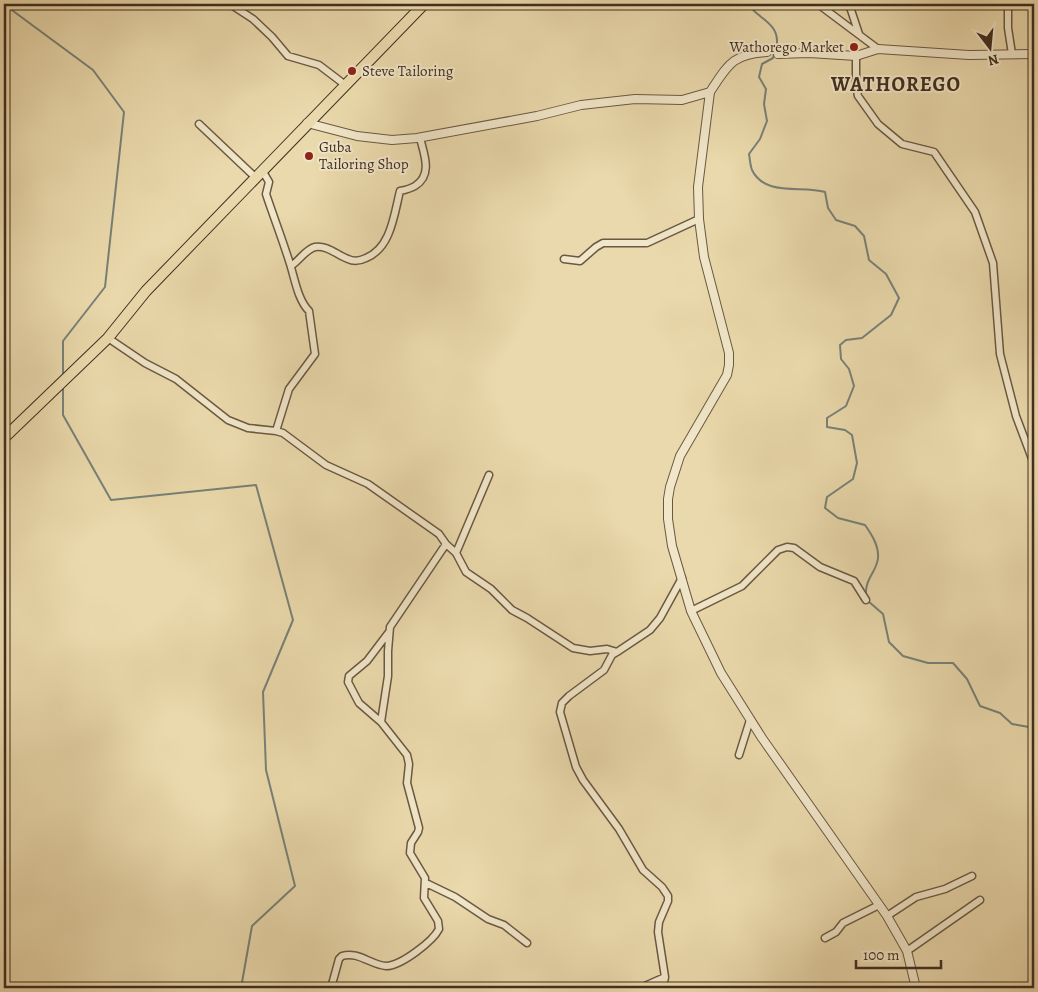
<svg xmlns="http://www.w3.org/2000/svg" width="1038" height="992" viewBox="0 0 1038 992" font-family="Alegreya,serif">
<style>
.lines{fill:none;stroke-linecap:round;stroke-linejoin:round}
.stream{stroke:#778178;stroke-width:2}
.minor-casing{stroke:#6a5942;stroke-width:9}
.tertiary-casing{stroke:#6a5942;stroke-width:10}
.primary-casing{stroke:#402e1f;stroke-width:12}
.minor{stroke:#f1e6c9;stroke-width:6}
.tertiary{stroke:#f1e6c9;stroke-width:8}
.primary{stroke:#ead9ac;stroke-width:10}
.poi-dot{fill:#8f2418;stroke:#f1e6c9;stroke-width:2}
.labels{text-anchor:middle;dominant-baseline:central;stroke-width:4;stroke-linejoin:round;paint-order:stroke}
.poi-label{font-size:15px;fill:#402e1f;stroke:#f1e6c9;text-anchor:start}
.district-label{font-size:20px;font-weight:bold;letter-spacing:1px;fill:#402e1f;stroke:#f1e6c9}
</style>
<rect width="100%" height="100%" fill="#ead9ac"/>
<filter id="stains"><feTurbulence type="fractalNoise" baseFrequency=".004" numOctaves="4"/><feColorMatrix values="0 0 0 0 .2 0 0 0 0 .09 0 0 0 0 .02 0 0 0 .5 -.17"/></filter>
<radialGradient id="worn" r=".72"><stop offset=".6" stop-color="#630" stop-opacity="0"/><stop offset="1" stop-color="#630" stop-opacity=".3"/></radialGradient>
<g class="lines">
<path class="stream" d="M5,4V5L93,70L124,112L105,287L63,341V377
M748,4C756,17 778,23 777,42C777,47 774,53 773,58L762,64L759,77L766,89L764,104L767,121L760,139L749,154C750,159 750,165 752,170C765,197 802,185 825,192L828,208L836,220L855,226L864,236L869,260L886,274L899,298L891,315L862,338L846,340L840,345L841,359L849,369L854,386L846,406L827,418V427L845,430L852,435L857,463L853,479L827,497L825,508L838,518L865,525C872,535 879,546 878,558C877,571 865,579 866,594
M63,386V415L111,500L256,485L293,620L263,692L266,770L295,886L252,926L241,988
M868,601L883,614L889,642L903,656L928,663H953L967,679L980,706L1000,713L1012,724L1029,727L1034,730"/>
<g class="minor-casing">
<path id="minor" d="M230,4L253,19L272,37L288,56L319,65L344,84
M818,4L878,49
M849,4L859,34
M1008,4V28L1012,54
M856,56V85L858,96L878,124L902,144L934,152L975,212L993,263L1000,354L1016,416L1034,464
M199,124L255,177
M262,170L269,182L266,194C274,218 283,241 290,264C295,280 298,300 309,311L315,354L289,389L276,431
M564,259L580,261L596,247L603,243H647L699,219
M291,266C299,261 306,249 315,247C327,245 337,255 348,259C354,262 360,261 366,258C391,248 394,215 400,191C405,190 410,189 415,186C433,175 424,154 420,138
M108,338L145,363L176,379L228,420L248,428L276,431L283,433L326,465L368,484L439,534L446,544L456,553L466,572L491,589L512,610L527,618L573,648L590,651L607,649L617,652L650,630L660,618L682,578
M456,553L489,475
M691,611L742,586L778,550L787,547L794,548L820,567L854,581L866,600
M617,652L612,655L604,670L569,696L562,703L560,712L576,767L583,780L619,829L643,870L662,887L668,896V901L659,922L658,932L665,977L663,988
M381,722L388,676V651L390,627L446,544
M739,755L750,720
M426,883L455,897L488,919L504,925L527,943
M887,916L916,897L945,889L972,876
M825,938L836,932L843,923L879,905
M907,951L980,900
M331,988L339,959L342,956C358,951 371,965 386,966C401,966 433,941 439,929L438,921L424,898L425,878L410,853L411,843L418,832L419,828L407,783L409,764L407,755L381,722L359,703L348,682L349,676L367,661L389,632
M640,988L665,977"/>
</g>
<g class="tertiary-casing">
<path id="tertiary" d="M778,54L809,53L856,56L878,49L969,55L1034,54
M710,92L698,187L699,219L704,257L729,353V365L727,375L680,456L670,487L668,499V519L672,546L691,611L721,673L762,738L887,916L907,951L916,988
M307,123L357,136L392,140L417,138L537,116L581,105L635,99L682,100L710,92C728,65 732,54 767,52"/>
</g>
<g class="primary-casing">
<path id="primary" d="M4,438L108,338L146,291L424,4"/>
</g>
<use href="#minor" class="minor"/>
<use href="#tertiary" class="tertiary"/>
<use href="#primary" class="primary"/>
</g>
<g class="poi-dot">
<circle cx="854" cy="47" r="5"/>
<circle cx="352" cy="71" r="5"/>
<circle cx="309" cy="156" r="5"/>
</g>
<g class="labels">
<g class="poi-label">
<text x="844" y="47" text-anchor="end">Wathorego Market</text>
<text x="362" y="71">Steve Tailoring</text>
<text x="319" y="147">Guba<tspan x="319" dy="17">Tailoring Shop</tspan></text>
</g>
<g class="district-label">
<text x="896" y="84">WATHOREGO</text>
</g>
</g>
<rect width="1038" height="992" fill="none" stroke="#ead9ac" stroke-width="20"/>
<rect x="5" y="5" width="1028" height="982" fill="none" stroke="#402e1f" stroke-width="2.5"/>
<rect x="10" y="10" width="1018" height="972" fill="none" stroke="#402e1f"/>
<g transform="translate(990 48) rotate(164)" stroke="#f1e6c9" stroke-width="4" paint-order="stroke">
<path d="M0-4L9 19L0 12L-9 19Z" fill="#402e1f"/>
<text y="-8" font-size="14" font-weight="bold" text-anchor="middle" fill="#402e1f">N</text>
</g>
<path d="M856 960v8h85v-8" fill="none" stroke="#402e1f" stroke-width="2.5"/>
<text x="863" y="960" font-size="15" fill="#402e1f" stroke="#f1e6c9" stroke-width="4" paint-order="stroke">100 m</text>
<rect width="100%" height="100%" filter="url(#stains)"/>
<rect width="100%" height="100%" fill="url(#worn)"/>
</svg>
